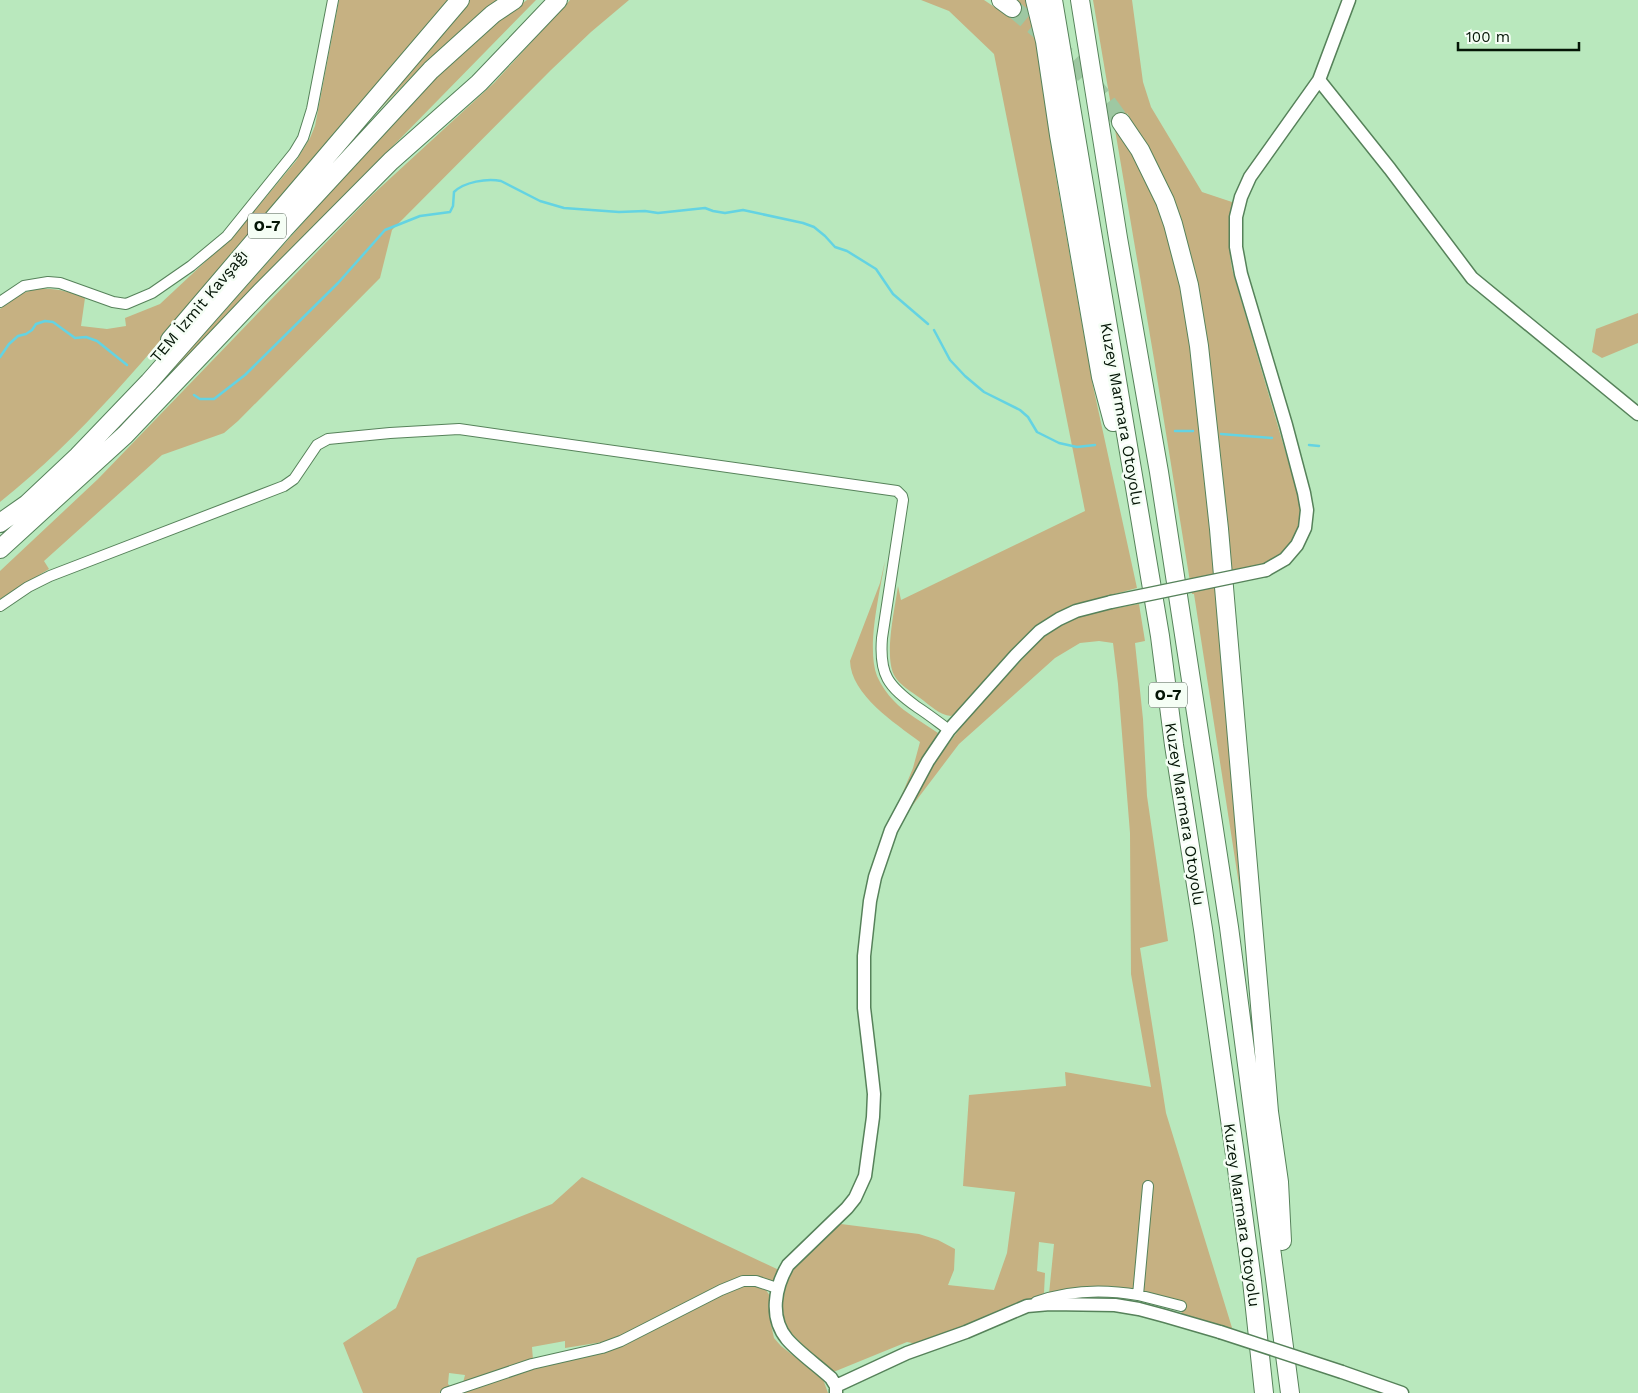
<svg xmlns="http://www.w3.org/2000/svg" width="1638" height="1393" viewBox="0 0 1638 1393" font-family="'Work Sans',sans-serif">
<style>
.green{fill:#c6b182}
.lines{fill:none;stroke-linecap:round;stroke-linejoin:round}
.stream{stroke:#64d3e2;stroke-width:2.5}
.motorway-tunnel{stroke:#9ec8a2;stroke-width:18;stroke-dasharray:18 9;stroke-linecap:butt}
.minor-casing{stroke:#56825a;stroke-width:12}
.tertiary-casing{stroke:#56825a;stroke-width:15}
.motorway-casing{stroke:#56825a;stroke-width:20}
.minor{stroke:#fff;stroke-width:10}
.tertiary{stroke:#fff;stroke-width:12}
.motorway{stroke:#fff;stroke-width:18}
.tertiary-bridge-casing{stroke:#56825a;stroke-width:15;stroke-linecap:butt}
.tertiary-bridge{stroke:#fff;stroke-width:12}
.labels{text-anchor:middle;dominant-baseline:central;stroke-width:5;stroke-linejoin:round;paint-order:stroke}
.shield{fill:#f5fef5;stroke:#4c5b4e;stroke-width:1}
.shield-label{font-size:15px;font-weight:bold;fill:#041506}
.street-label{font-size:16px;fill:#041506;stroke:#f5fef5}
</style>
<rect width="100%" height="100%" fill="#b9e8bd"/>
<path class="green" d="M339,0H450C372,91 294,183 217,274C149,354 82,437 0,502V309C6,304 13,298 19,295C40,284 64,289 85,298L81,326L107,329L126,326L125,318L160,304L236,233L296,161L310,138L315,126Z
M470,0H500C434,47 380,110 325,168Z
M527,0H536L393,146L104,445L105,441C183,361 255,275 331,192L329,189L408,103L496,22Z
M570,0H629L591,32L551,70L392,230L380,278L238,421L224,433L162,455L44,561L49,569L0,599V571L98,479L370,197L494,83Z
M921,0H984L1011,18L1015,0H1026L1036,37L1056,177L1093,386L1137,588C1101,598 1063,605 1033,628L957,712L951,716C939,715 930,705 920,698C912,692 899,685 894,675C884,655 895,608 898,586L901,600L1085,511L994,54L949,11Z
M1093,0H1132L1143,82L1151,107L1202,192L1235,203C1229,225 1228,246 1232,269L1298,495C1299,502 1301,509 1301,515C1298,539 1281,560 1257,566C1249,569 1239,570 1230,571L1203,315L1192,259L1179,213L1152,156L1127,113L1118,128C1138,163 1156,198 1170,236C1179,262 1184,291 1189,318C1215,531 1230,745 1251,958L1250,953H1247L1245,944L1248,943L1194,594H1192L1154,359Z
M1638,313V343L1602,358L1592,352L1596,329Z
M885,561C880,592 866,647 877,676C881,685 887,694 894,701C904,712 925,724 938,733L898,804L913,768L920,742C895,723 851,695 850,661L880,583Z
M1139,604L1145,641L1135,643L1143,719L1147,796L1168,941L1140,948L1166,1113L1233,1331L1181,1314L1184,1303L1135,1289L1108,1286L1074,1288L1049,1294L1054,1244L1039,1242L1037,1271L1045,1273L1044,1293L999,1314L922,1345L907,1342L831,1373L787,1329C769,1278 807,1253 841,1224L919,1234L938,1240L955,1249L954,1270L948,1285L994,1290L1007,1253L1015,1192L963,1186L969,1095L1066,1086L1065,1072L1151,1087L1131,974L1130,833L1118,684L1113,643L1099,641L1080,643L1055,658L959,744L903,818L938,758L970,715L1044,636L1071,619L1094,612Z
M582,1177L779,1270L773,1281C757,1280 755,1273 737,1279L636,1329L609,1341L565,1348V1341L532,1347L533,1360L463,1383L465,1375L449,1373L448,1384L452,1388L439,1393H363L343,1343L396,1308L417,1258L552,1204Z
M755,1285L766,1290L770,1296V1320L774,1338L781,1346L823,1379L828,1393H458L552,1363L606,1352L633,1341L721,1293L744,1286Z"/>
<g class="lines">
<path class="stream" d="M934,330L950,360L965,376L984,392L1020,410L1028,417L1037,432L1059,443L1077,447L1095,445
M0,357L9,344L18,336L26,334L32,330L36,324L45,321L53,322L75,338L86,337L97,341L127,365
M194,395L200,399H214L245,375L338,283L385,230L420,216L450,212L453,206L454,192C464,182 487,178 501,181L540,201L564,208L619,212L645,211L658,213L705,208L713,211L725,213L743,210L803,223L814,227L825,236L835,247L847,251L876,269L893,294L928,324
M1175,431H1193
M1221,434L1272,438
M1309,445L1319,446"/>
<path class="motorway-tunnel" d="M1012,8C1057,43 1089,75 1121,122"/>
<g class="minor-casing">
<path id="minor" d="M0,302L24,286L48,282L60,283L113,302L126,304L152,293L191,266L227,236L294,153L303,138L312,109L333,0
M0,606L28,587L50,576L284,486L294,479L317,445L328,439L390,433L459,429L897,491L902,496L903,500L882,638C879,675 888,686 917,707C928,714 938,722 949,730
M1138,1295L1181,1306
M1036,1302C1069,1290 1103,1289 1138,1295L1148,1186
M446,1393L532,1364L602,1348L621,1341L721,1290L743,1281H756L777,1288"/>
</g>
<g class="tertiary-casing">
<path id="tertiary" d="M1319,80L1390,169L1472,278L1638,414
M1266,570L1285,559L1297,545L1305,528L1307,510L1304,493L1286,425L1241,274L1236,247V217L1241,197L1250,177L1319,80L1349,0
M1342,1372L1402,1393
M836,1386L907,1353L966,1332L1027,1306L1050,1304L1115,1305L1139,1309L1165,1316L1220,1332
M836,1393V1386L831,1378C818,1366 798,1352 787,1339C769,1317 775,1287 788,1265L847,1208L855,1198L865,1176L873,1117L874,1094L871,1067L864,1008V956L870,901L875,877L891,830L928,761L949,730L1016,655L1040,631L1059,619L1076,611L1111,602"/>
</g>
<g class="motorway-casing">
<path id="motorway" d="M1001,0L1012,8
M1035,0L1045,41L1059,135L1101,377L1113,422
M1053,0L1160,636L1174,745L1203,929L1238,1176L1252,1281L1264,1393
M1080,0L1118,238L1159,472L1229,927L1290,1393
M1121,122L1140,150L1165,201L1173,224L1189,285L1199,346L1219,529L1263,1040L1269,1112L1279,1182L1282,1241
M170,340L460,0
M0,523L27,504L78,456L149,382L284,229L431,70L493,14L514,0
M0,549L125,435L261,292L391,161L479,83L558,0"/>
</g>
<use href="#minor" class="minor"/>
<use href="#tertiary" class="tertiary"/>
<use href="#motorway" class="motorway"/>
<g class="tertiary-bridge-casing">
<path id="tertiary-bridge" d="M1111,602L1266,570
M1220,1332L1342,1372"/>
</g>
<use href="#tertiary-bridge" class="tertiary-bridge"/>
</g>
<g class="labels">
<g class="shield">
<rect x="248" y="213.5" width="38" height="25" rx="4"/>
<rect x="1149" y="682.5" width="38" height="25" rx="4"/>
</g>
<g class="shield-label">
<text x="267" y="226">O-7</text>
<text x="1168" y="695">O-7</text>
</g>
<g class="street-label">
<text transform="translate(199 306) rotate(-50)">TEM İzmit Kavşağı</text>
<text transform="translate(1122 414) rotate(80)">Kuzey Marmara Otoyolu</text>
<text transform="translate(1185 814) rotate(81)">Kuzey Marmara Otoyolu</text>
<text transform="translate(1242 1215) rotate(82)">Kuzey Marmara Otoyolu</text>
</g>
</g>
<path d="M1458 42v8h121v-8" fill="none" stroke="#041506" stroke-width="2.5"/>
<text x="1466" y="42" font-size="15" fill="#041506" stroke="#f5fef5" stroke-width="4" paint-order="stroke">100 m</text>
</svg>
